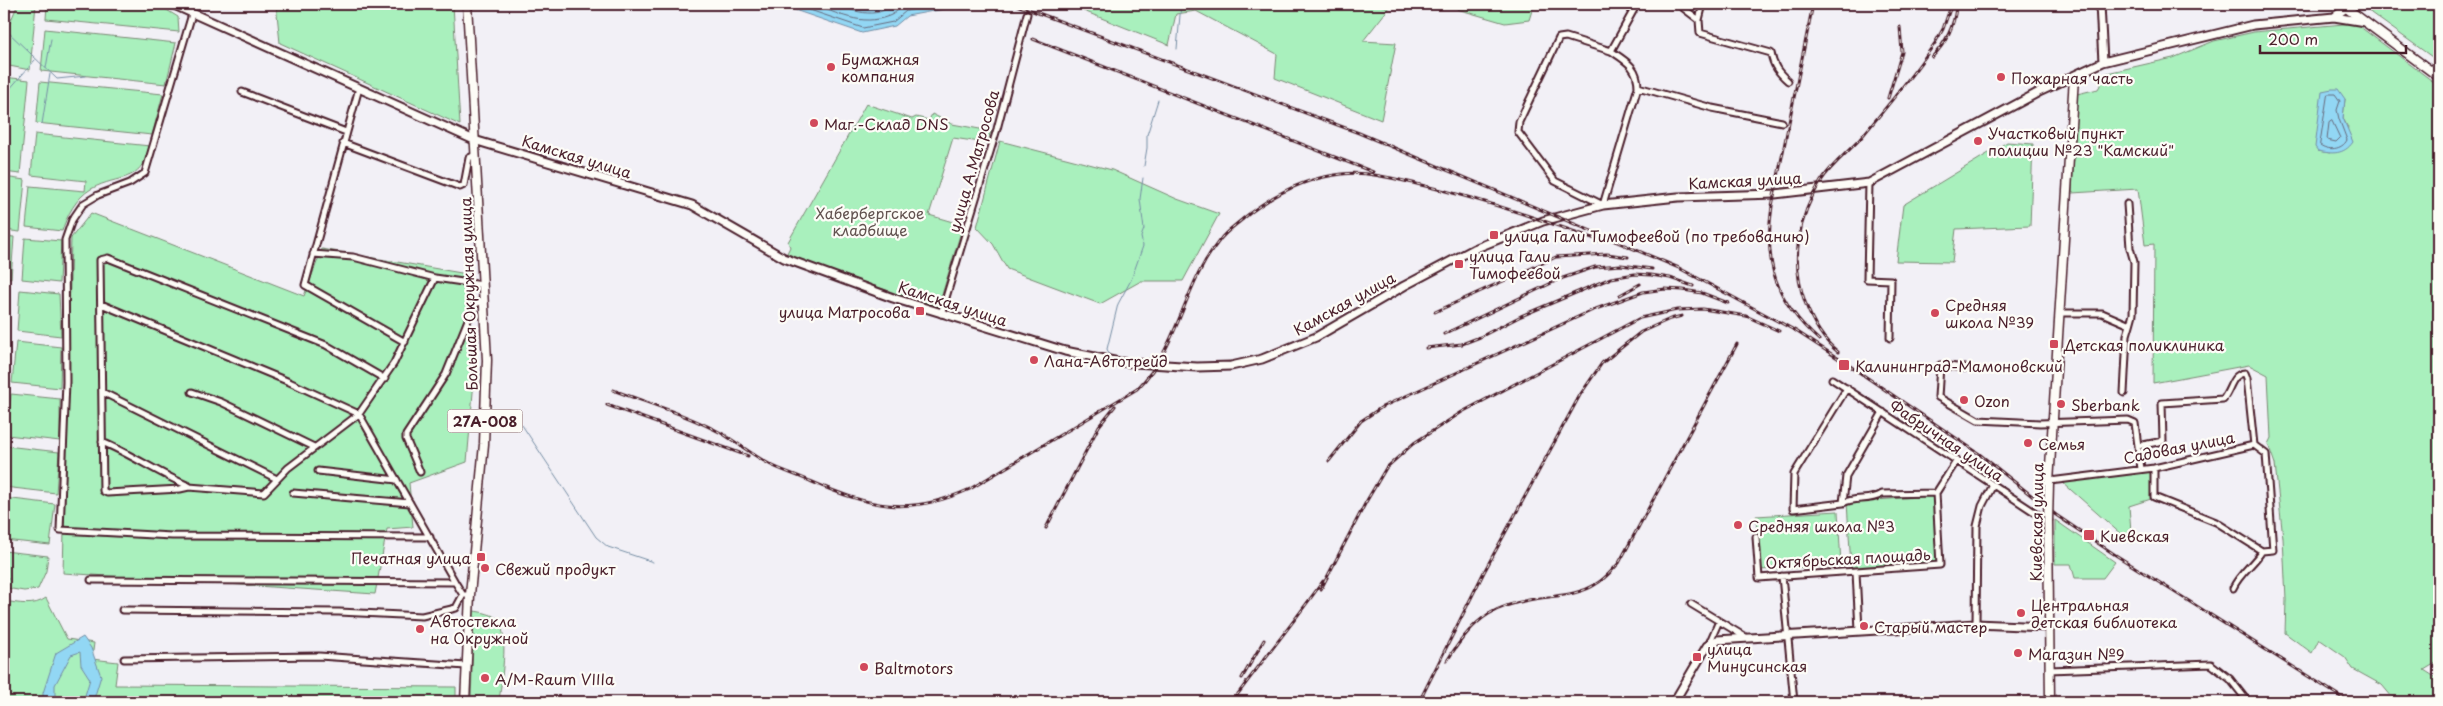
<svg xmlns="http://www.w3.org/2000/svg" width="2443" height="706" viewBox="0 0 2443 706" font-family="'Playpen Sans',sans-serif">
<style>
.green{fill:#a9f0bd;stroke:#7a8874;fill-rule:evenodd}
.water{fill:#92d7f4;stroke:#758da4}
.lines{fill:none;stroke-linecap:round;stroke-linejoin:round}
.shore{stroke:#67697b;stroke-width:1}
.stream{stroke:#758da4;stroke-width:1}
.street-casing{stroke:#4a1f2b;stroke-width:9}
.secondary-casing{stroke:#4a1f2b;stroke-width:11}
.primary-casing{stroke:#4a1f2b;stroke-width:11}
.street{stroke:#fdfcf7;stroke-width:5}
.secondary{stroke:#fdfcf7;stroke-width:7}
.primary{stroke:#fdfcf7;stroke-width:8}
.rail-casing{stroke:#4a1f2b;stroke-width:3}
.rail{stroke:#fdfcf7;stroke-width:1;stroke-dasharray:4;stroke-linecap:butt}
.primary-bridge-casing{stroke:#4a1f2b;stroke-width:11;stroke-linecap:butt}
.primary-bridge{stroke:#fdfcf7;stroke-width:8}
.poi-dot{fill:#d1495b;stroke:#fdfcf7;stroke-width:2}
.labels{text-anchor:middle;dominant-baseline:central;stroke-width:4.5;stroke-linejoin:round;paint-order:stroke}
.shield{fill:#fdfcf7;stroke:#806168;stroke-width:1}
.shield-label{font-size:14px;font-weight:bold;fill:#4a1f2b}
.poi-label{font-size:15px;fill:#4a1f2b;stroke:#fdfcf7;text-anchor:start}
.street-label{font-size:15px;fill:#4a1f2b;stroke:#fdfcf7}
.park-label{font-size:15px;fill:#625350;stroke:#fdfcf7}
</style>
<rect width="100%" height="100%" fill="#f2f0f6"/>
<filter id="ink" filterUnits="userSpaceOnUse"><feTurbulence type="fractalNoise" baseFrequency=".02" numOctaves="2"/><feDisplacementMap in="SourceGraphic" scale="10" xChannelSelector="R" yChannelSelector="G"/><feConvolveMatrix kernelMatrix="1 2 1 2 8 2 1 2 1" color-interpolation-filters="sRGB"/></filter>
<g filter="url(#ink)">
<path class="green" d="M18,4H36L30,70L4,65V36Z
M47,4H157L178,17L179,32L46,19Z
M276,4H453L460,125L280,43Z
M1066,4H1378L1389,8L1363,41L1396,43L1381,120L1275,78L1277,54L1196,11L1176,14L1169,45Z
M1459,4H1534L1529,20L1505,23L1457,9Z
M2365,4H2439V62L2371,13Z
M2355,23L2439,86V661L2424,670L2435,677L2439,674V702H2403L2392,697L2382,685L2353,669L2345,657L2319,639L2312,653L2285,633L2286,600L2283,538L2275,464L2268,444L2271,438L2268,375L2249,365L2153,383L2154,244L2145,245L2138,189L2072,193L2077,94L2098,89L2107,73L2173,58L2214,41L2254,32ZM2345,99L2343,118L2348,128L2330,153L2318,151Z
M45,29L176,43L166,84L41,71Z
M4,77L29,80L20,174L4,172Z
M40,82L163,94L152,135L36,123Z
M866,104L912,119L916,117L929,120L932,114L952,124L991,131L987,143L953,138L929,215L963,225L938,308L786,255L790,247L788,242Z
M35,134L150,146C139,186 120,173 91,189C76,198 67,215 62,231L26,227L30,186L85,191L86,181L31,175Z
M1000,141L1112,170L1177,199L1219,214L1183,281H1141L1100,304L1007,269L993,244L977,227Z
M2007,142L2033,144L2030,226L1956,229L1952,262L1896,261L1903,205Z
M4,177L25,180L20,232L4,230Z
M91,213L304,296L322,249L467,274L475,369L467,462L409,483L413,527L387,529L375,594L63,573L71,238Z
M4,236L14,237L11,278L4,277Z
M25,238L61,241L59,283L22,279Z
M20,290L59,294L61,336L17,331Z
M16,342L61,347L60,388L12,383Z
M11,394L60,399V441L7,435Z
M6,446L59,452L56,493L4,487Z
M2151,471V499L2129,506L2132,544L2062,482Z
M1933,496L1937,562L1851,567L1847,502Z
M4,498L55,504L50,545L4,540Z
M1838,511L1841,565L1759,570L1756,516Z
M2055,520L2115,562L2103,578H2075L2071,564H2055Z
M4,551L48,556L46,571L38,589L24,591L6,588L8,578L4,577Z
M46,598L67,639L94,643L92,659L118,662L115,685L456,687V702H4V601C18,603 34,607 46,598Z
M474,611C481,612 495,614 499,621C509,637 501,683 499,702H471Z"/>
<path class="water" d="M777,4H962L960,6L907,16L895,26L862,33Z
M2332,89H2338L2345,99L2343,118L2353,142C2344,155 2332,154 2318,151L2315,147L2322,91Z
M83,637L91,648L101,676L93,702H83L90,679L81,665L80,652L71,655L55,685V702H43V693L56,653Z"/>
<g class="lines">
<path class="shore" d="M792,4L863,28L893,22L906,11L941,4
M811,4C838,13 861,27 889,16C897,13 900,6 909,4
M833,4C851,10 877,21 892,4
M2328,94H2335L2340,101L2337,110L2339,119L2347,140C2342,150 2328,151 2320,145Z
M2332,121L2340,138L2336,142L2327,140L2329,123Z"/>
<path class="stream" d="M4,28L57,79L86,76
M1177,49L1181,4
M46,68L51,39
M8,91L35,60
M42,124L50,74
M1144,166L1147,148V135L1158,100
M1109,354L1107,349L1118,304L1131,280L1143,246L1141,237L1144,229L1140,199L1143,178
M522,425L596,537L608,547L653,562"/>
<g class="street-casing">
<path id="street" d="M1678,4L1699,20L1700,33L1771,53C1773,66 1779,73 1788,81
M192,14L145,173L130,183L98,195L83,204L72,220L65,240L66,382L60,530L172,536L430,537
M1699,20L1703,4
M1611,51L1566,37L1559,38L1519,122L1518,132L1555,181L1603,205L1638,87C1638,67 1626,61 1611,51L1637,4
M1638,87L1712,108L1782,122
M359,88L305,285L405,342
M242,92L346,132
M343,143L460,187L464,185L469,158L475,155
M1869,183L1867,279L1891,280L1890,338
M2127,204L2130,248L2134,262L2133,314L2130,325
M313,254L353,257L435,278L394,363L359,414L288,468L264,493L189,487L180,489L107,493L103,491L100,260L108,258L326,345L385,379
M435,278L483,285
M101,304L287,381L359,414L455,582L463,595H470
M2059,313H2102L2130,325L2127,335L2124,393
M941,314L997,129L1027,14
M1965,368L1940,365L1938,397L1978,420L2040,423L2128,420L2135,423L2141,469
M1832,379L2048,521
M102,392L277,479
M192,392L221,402L314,447
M102,442C133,455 159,474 189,486
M2138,446L2163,441L2162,403L2223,399C2231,390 2231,374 2245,373L2247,378L2254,445
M2154,468V497L2216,522L2262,551L2273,550L2266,454L2254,445
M318,471L397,480
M420,472L406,439V435L446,374L474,305L484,300
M2050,481L2154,468L2254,445
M293,493L410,503
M1936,493L1957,460
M1843,503L1846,476L1883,412
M1756,537L1759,578L1940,565L1936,493L1882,494C1870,502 1855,496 1843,503L1793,509L1794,474L1847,388
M1856,572L1859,630
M1782,576L1794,702
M91,580L455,582
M2233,588C2240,573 2253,565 2262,551
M1691,604L1747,638
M122,610L339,612L422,616L456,608L463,595
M1976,624L1977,526L1982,506L1993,485
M1708,646L1719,621
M124,659L319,656L466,666
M2049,670L2211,664L2230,679L2248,702"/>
</g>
<g class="secondary-casing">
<path id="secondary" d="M172,4L474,140L692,205L784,258L893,298L1065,351L1119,362L1197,367L1231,366L1262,359L1316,337L1404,286L1474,249L1543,221L1603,205L1678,197L1775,194L1869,183L2041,91L2103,62L2253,25L2334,17L2346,8
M2100,4L2103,62
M2334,17L2365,22
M1674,702L1707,646L1717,640L1976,624L2048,627"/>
</g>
<g class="primary-casing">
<path id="primary" d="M2341,4L2439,77
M2049,483L2074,77
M2048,521L2050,702
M465,702L470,595L484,444L487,360L467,4"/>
</g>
<use href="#street" class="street"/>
<use href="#secondary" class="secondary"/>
<use href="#primary" class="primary"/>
<g class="rail-casing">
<path id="rail" d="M1014,4L1359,133L1679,268L1796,331L1850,366L1978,453L2056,515L2114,554L2349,702
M1813,4L1772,206C1763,263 1776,302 1819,340
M1033,39L1373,172
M1932,57C1946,43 1954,28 1956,7
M1888,98L1902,52L1900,27
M1620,295L1640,284
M1435,312L1556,257L1607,254L1628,257
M1444,334L1560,279L1595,267L1621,265L1652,269
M1426,348L1462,344L1480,337L1521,316L1611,278L1635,274L1651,275L1670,278L1693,286
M1838,352C1822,339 1812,321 1805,302C1790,261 1798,217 1821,181C1831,165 1847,153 1860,139C1886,108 1912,76 1935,43L1943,29L1951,6
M613,390C650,404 688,415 723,434C739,444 754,456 771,465C783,471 797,475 810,481C870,507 908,517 970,489L1137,389C1181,344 1182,287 1219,241C1225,232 1236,225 1244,218C1273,194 1305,178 1342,174C1368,171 1396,179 1421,185C1482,199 1542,220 1601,241
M607,405L748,456
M1329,461L1361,421L1382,407L1593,310L1643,292L1665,289L1683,290L1702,293L1728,303
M1046,528L1099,426L1115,406
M1321,589L1366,502L1386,468L1414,443L1462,412L1640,318L1677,310L1703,309L1746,316L1779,331
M1447,661C1475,615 1496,603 1549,597C1564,595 1583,593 1596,584C1605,579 1612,570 1619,563L1737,344
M1242,678L1264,640
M1232,702C1262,661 1294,622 1323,581
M1419,702L1484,572L1580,395L1602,363L1641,332L1670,319L1682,316"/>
</g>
<use href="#rail" class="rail"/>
<g class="primary-bridge-casing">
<path id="primary-bridge" d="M2048,521L2049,483"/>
</g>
<use href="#primary-bridge" class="primary-bridge"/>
</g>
</g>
<g class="poi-dot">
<circle cx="831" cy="67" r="5"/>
<circle cx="2001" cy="77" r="5"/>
<circle cx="814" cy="123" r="5"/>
<circle cx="1978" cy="141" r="5"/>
<rect x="1489" y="230" width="10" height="10" rx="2.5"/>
<rect x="1454" y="259" width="10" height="10" rx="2.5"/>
<rect x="915" y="306" width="10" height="10" rx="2.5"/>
<circle cx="1935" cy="313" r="5"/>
<rect x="2049" y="339" width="10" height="10" rx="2.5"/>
<circle cx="1034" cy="360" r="5"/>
<rect x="1838" y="359" width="12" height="12" rx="2.5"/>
<circle cx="1964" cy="400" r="5"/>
<circle cx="2061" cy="404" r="5"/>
<circle cx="2028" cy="443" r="5"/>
<circle cx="1738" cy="525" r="5"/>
<rect x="2083" y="529" width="12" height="12" rx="2.5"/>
<rect x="476" y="552" width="10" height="10" rx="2.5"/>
<circle cx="485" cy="568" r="5"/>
<circle cx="2021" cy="613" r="5"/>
<circle cx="1864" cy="626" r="5"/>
<circle cx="420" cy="629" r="5"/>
<circle cx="2018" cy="653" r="5"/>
<rect x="1692" y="652" width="10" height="10" rx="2.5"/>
<circle cx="864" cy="667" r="5"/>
<circle cx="485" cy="678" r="5"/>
</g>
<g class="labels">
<rect class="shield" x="447.5" y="409.5" width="75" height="23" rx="4"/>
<g class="shield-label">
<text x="485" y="421">27А-008</text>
</g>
<g class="poi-label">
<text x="841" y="58">Бумажная<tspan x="841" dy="17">компания</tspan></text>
<text x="2011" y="77">Пожарная часть</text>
<text x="824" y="123">Маг.-Склад DNS</text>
<text x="1988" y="132">Участковый пункт<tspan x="1988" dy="17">полиции №23 "Камский"</tspan></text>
<text x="1504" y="235">улица Гали Тимофеевой (по требованию)</text>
<text x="1469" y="255">улица Гали<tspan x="1469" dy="17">Тимофеевой</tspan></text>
<text x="1945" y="304">Средняя<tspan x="1945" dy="17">школа №39</tspan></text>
<text x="910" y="311" text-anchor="end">улица Матросова</text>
<text x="2064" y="344">Детская поликлиника</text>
<text x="1044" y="360">Лана-Автотрейд</text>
<text x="1855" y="365">Калининград-Мамоновский</text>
<text x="1974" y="400">Ozon</text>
<text x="2071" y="404">Sberbank</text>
<text x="2038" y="443">Семья</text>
<text x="1748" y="525">Средняя школа №3</text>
<text x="2100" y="535">Киевская</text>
<text x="471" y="557" text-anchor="end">Печатная улица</text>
<text x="495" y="568">Свежий продукт</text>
<text x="2031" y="604">Центральная<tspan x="2031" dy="17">детская библиотека</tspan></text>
<text x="430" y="620">Автостекла<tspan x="430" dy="17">на Окружной</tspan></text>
<text x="1874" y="626">Старый мастер</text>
<text x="1707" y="648">улица<tspan x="1707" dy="17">Минусинская</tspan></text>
<text x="2028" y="653">Магазин №9</text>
<text x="874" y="667">Baltmotors</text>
<text x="495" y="678">A/M-Raum VIIIa</text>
</g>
<g class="street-label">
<text transform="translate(577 156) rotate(17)">Камская улица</text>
<text transform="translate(973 161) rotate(-74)">улица А.Матросова</text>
<text transform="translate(1745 180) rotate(-3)">Камская улица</text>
<text transform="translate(468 294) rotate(-92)">Большая Окружная улица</text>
<text transform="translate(953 303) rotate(18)">Камская улица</text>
<text transform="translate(1344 303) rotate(-29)">Камская улица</text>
<text transform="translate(1947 440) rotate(34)">Фабричная улица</text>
<text transform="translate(2179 447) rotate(-11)">Садовая улица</text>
<text transform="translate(2036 522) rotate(-89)">Киевская улица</text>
<text transform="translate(1848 558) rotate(-3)">Октябрьская площадь</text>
</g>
<g class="park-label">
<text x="870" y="212">Хабербергское<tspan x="870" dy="17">кладбище</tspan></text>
</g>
</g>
<rect width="2443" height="706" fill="none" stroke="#fdfcf7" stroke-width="20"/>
<rect x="10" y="10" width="2423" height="686" fill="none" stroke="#4a1f2b" stroke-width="2" filter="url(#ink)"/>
<path d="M2260 45v8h146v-8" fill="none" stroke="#4a1f2b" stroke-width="2.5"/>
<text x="2268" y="45" font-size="15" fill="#4a1f2b" stroke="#fdfcf7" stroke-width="4" paint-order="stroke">200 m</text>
</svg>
